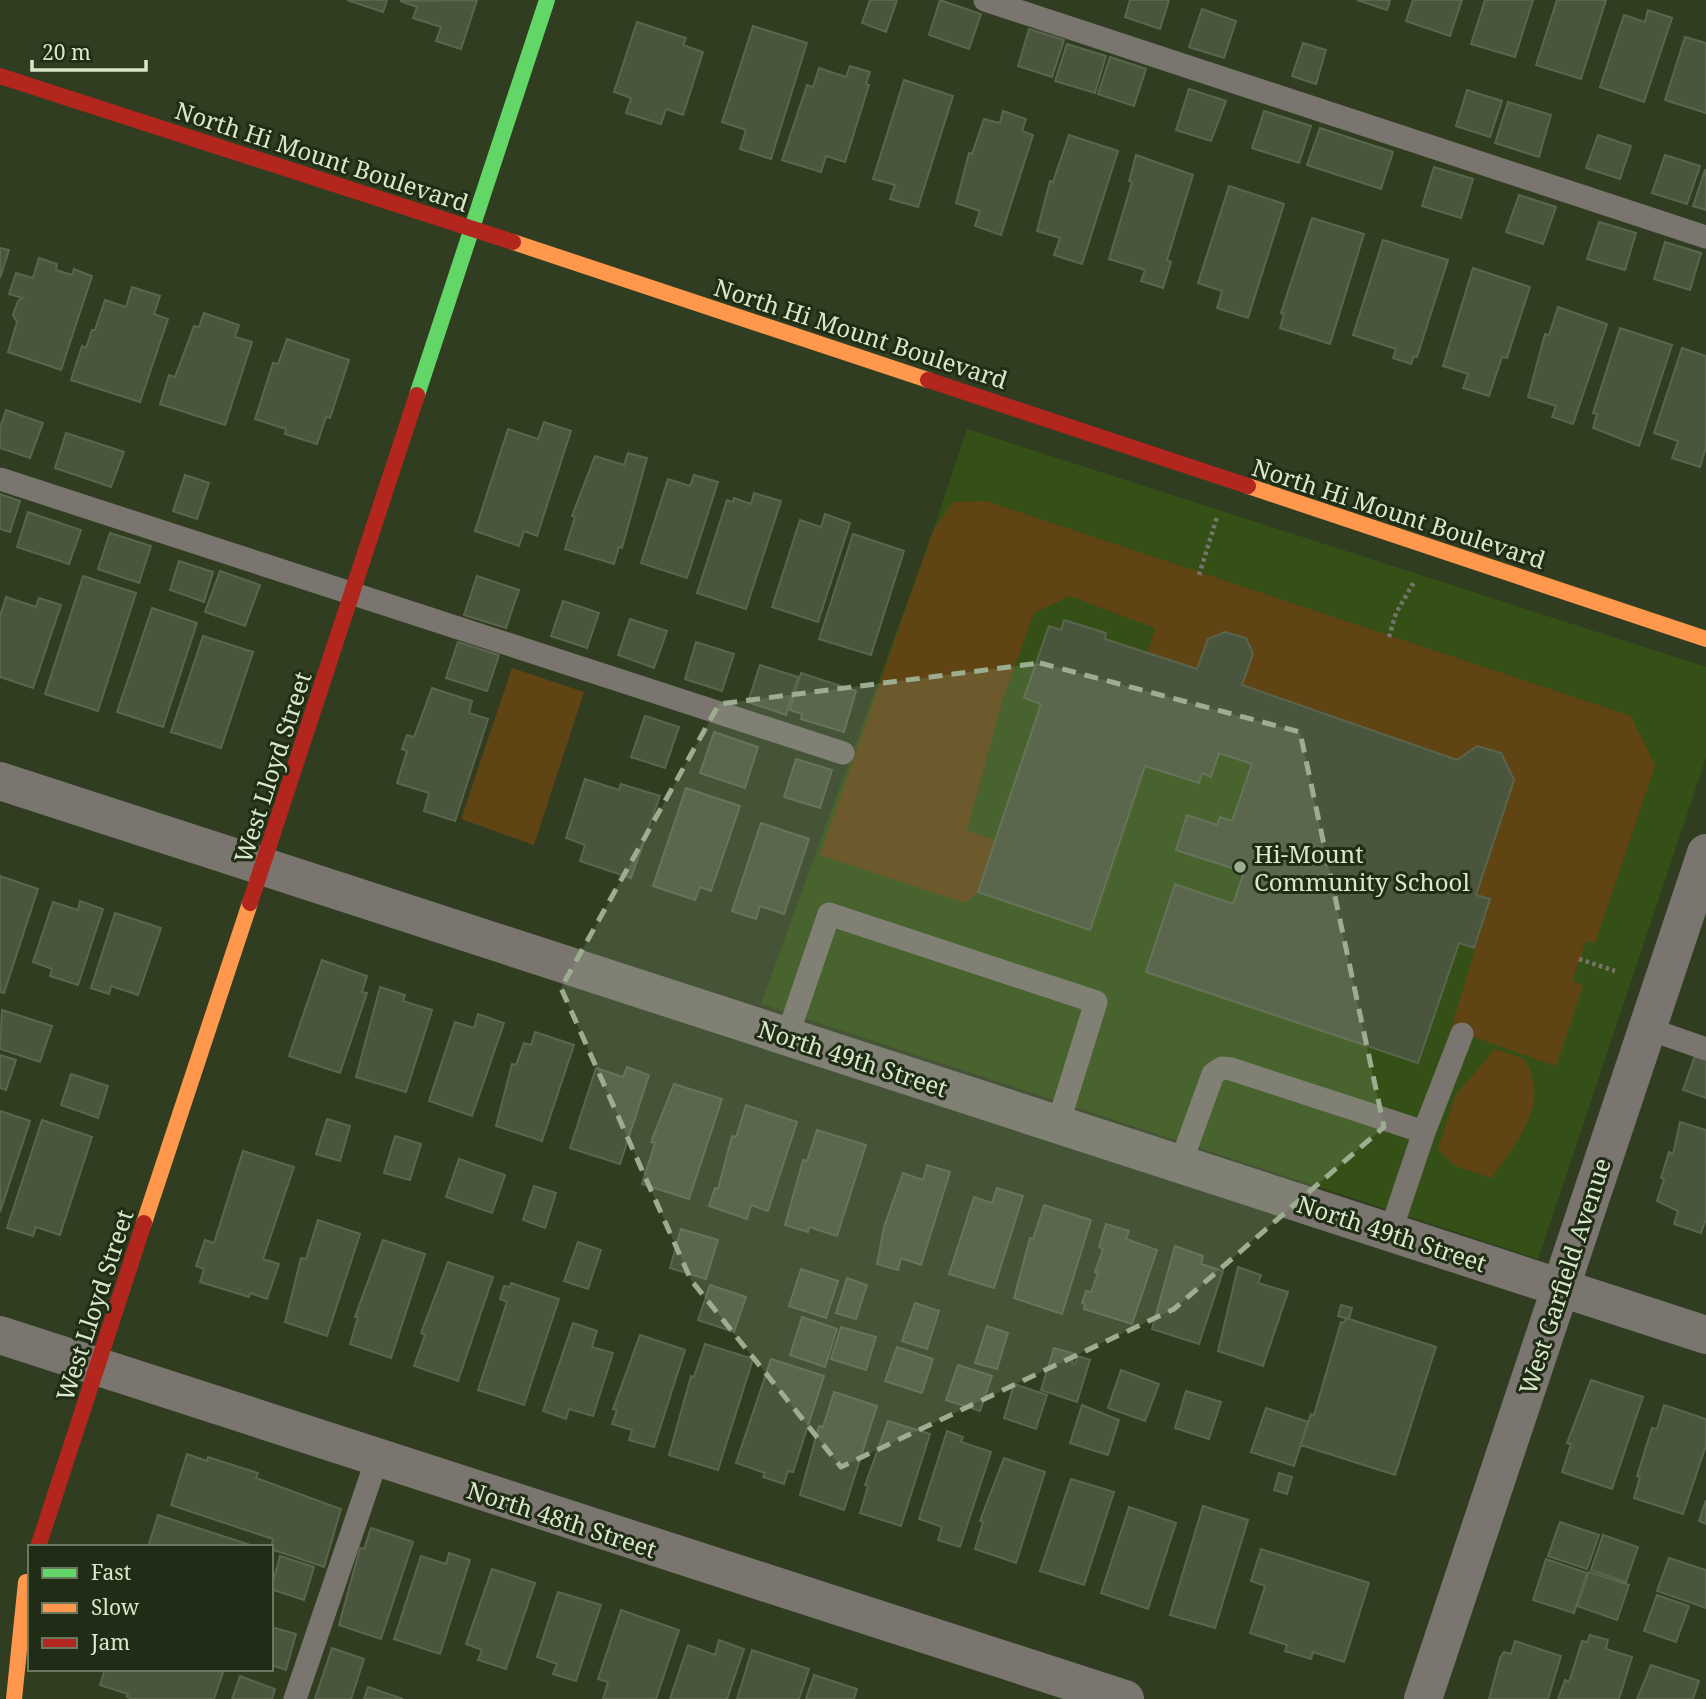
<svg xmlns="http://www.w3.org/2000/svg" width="1706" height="1699" viewBox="0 0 1706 1699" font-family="'Noto Serif',serif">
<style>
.built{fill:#355016}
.green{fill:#614413}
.building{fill:#4a553d;stroke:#5a654e;stroke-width:2}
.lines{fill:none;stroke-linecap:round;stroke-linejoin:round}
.path{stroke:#76756c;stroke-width:4.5;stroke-dasharray:3.5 3.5;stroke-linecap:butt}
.lane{stroke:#7a756e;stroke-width:23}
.street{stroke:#7a756e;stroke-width:38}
.fast{stroke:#63d668;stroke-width:16}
.slow{stroke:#ff974d;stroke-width:16}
.jam{stroke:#b3261e;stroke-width:16}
.marked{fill:#9dad90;fill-opacity:0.2;stroke:#9dad90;stroke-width:5;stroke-dasharray:14 9;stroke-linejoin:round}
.poi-dot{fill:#9dad90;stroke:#212c16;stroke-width:2.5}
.labels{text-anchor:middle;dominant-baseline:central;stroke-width:6;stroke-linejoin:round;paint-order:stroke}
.street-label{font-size:24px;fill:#d8e9cb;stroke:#212c16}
.poi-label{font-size:24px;fill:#d8e9cb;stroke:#212c16;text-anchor:start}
</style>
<rect width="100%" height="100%" fill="#303d21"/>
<path class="built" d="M967,429L1706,667V758L1538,1259L761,1004L933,531Z"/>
<path class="green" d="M986,501L1631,716L1655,766L1595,943L1586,941L1572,981L1583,985L1556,1066L1451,1029L1490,900L1476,895L1514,780L1501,753L1478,746L1457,760L1242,685L1253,654L1246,638L1225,632L1208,639L1197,669L1148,653L1155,628L1070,596L1034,613L1002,702L967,831L995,840L978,892L965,903L820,855L933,531L953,502Z
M512,668L584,692L534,845L461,819Z
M1495,1049L1524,1059C1552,1104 1516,1141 1492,1178L1455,1166L1438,1149L1455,1096Z"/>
<path class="building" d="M347,0H387L383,12Z
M477,0L461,49L436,41L441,27L413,18L417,7L400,1Z
M870,0H897L886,32L862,23Z
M940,0L981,14L969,49L929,35Z
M1130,0H1169L1160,29L1125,17Z
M1357,0H1390L1387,10Z
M1413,0H1462L1450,36L1406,21Z
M1485,0H1533L1515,57L1471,44Z
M1557,0H1606L1581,79L1536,65Z
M1202,9L1236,21L1224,58L1189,47Z
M1648,10L1672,18L1644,102L1600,87L1624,15L1645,22Z
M637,22L686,38L683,45L703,52L683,115L666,109L661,124L626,113L631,98L614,92Z
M753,26L807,43L771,159L740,149L746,130L722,122Z
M1029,29L1064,40L1052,77L1018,66Z
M1685,37L1706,43V113L1665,100Z
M1303,43L1326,50L1316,84L1292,76Z
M1067,44L1106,56L1095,93L1055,81Z
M1110,57L1146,69L1134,106L1098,94Z
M850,66L870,72L866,84L869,85L845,162L826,156L821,172L782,160L807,85L813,87L819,68L846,77Z
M904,80L953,96L918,207L890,199L895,185L873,179Z
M1189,89L1226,101L1211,141L1176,130Z
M1467,90L1502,101L1490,137L1456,126Z
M1508,102L1551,115L1539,157L1495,143Z
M1003,111L1026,119L1022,131L1033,135L1001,235L975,226L980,211L956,203L969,153L972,154L984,119L1000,123Z
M1264,111L1311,126L1299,163L1252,148Z
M1320,128L1393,152L1381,189L1307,165Z
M1069,135L1118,151L1082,264L1054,255L1060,238L1037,231L1050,181L1053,182Z
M1598,135L1631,146L1620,179L1586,168Z
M1136,155L1193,175L1167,260L1171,262L1163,288L1141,281L1145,270L1109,259L1132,182L1129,181Z
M1665,155L1700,166L1687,204L1652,193Z
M1434,167L1473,179L1461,218L1422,206Z
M1705,170H1706V210L1693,206Z
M1229,186L1284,204L1248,318L1217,308L1222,291L1198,283Z
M1519,195L1556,207L1543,244L1506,232Z
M1312,218L1364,234L1330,344L1280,328L1284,314L1281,313Z
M1599,222L1636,233L1625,270L1587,259Z
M1383,240L1448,260L1417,357L1414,356L1411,364L1393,358L1396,349L1353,335Z
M1665,242L1701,253L1690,290L1654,279Z
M0,248L9,250L0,278Z
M39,258L57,264L56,270L72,275L74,269L92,276L61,370L8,352L17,322L13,315L18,301L23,298L9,294L16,273L33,278Z
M1473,268L1530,287L1507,358L1502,357L1489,396L1463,388L1468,374L1443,366Z
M132,287L160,296L154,314L168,319L140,402L71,380L82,346L86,348L92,330H95L105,300L126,307Z
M1558,307L1607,324L1573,424L1552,417L1556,406L1528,397L1545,334L1549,335Z
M204,313L239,325L235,337L252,342L225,425L160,404L169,375L175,377L194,326L199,327Z
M1620,328L1672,345L1639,446L1593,428L1597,414L1593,413Z
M287,339L349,360L330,418L326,417L317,444L285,434L286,429L255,419L273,363L278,364Z
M1682,348L1706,356V447L1700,467L1672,458L1678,441L1654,433Z
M6,410L43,423L30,458L0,448V428Z
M544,422L571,431L537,536L524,531L519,546L475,531L508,429L538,439Z
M66,433L124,452L111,487L55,468Z
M628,453L647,458L622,548L619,547L614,564L565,549L575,517L572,516L595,456L624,465Z
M185,475L209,483L197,519L173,511Z
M694,475L718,482L687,578L641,563L668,479L690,486Z
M754,493L781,501L746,609L697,593L727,500L733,502L734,498L751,504Z
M0,494L20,501L10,532L0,529Z
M28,512L81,530L69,564L17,547Z
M825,514L850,523L818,622L772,607L800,520L821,527Z
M110,533L151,546L139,583L98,569Z
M853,534L904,551L871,655L819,639Z
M179,561L213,572L204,602L170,590Z
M220,571L260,585L245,626L205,612Z
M83,576L136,593L98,711L45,694Z
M477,576L519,590L506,628L464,615Z
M6,597L36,607L39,598L61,605L33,688L0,677V616Z
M563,601L599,613L587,648L551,636Z
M152,608L197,623L163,727L117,712Z
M630,619L667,631L654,668L618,655Z
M1064,620L1106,633L1105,639L1197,669L1208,639L1225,632L1246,638L1253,654L1242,685L1457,760L1477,746L1501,753L1514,780L1476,895L1490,899L1474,948L1459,943L1418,1063L1146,972L1175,884L1233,904L1244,872L1176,850L1187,815L1217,825L1220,817L1232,821L1252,764L1219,753L1211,777L1202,773L1199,783L1145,766L1090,930L978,892L1041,704L1024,698L1049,626L1061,630Z
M203,636L253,652L221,748L171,732Z
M458,642L499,655L487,691L446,678Z
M696,642L734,654L722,691L685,679Z
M760,665L798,677L786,715L748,702Z
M801,673L856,691L844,732L801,719L802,714L790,710Z
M432,688L472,701L469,713L488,719L455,821L424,811L429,793L397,783L407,751L402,749L407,735L414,737Z
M645,716L679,727L665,768L631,757Z
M714,732L758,747L745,788L700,773Z
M796,759L832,770L820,808L784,797Z
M585,779L619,790L621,784L660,796L631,878L580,861L585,845L566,838Z
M686,788L740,806L711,891L700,887L695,900L653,886Z
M761,823L809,839L784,914L760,906L756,919L732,911Z
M0,876L38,889L4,993L0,992Z
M80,901L103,909L78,985L50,976L52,969L33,962L53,902L78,910Z
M115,913L161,928L138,995L111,986L109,994L91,988Z
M322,960L367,976L362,992L367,993L340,1073L289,1056Z
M380,987L405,995L403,1001L432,1010L406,1092L356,1077Z
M2,1010L52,1026L40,1062L0,1049Z
M478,1014L504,1023L472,1116L429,1101L455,1022L474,1028Z
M535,1032L574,1045L542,1141L496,1126L512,1064L516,1065L524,1043L531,1045Z
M1697,1050L1706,1053V1098L1683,1090Z
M0,1055L16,1060L6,1090L0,1088Z
M627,1067L649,1075L620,1164L570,1148L596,1068L623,1077Z
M71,1074L108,1086L98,1118L61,1105Z
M674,1084L722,1099L689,1199L642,1184L655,1143L651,1142Z
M746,1105L797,1122L768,1211L751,1205L747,1219L709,1206L715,1188L718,1189L732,1136L736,1137Z
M0,1111L30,1121L0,1212Z
M327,1119L350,1126L340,1161L316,1154Z
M42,1120L92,1137L60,1235L36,1227L33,1236L7,1228Z
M1680,1122L1706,1130V1219L1701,1233L1674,1224L1678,1211L1657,1201L1664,1179L1661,1178L1669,1152L1673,1154Z
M817,1130L866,1145L837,1236L809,1227L808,1232L785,1225L803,1160L807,1161Z
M395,1136L421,1144L410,1180L384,1173Z
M243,1151L294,1167L263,1259L279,1264L267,1299L250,1293L249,1297L200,1282L204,1269L196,1266L205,1240L214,1243Z
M459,1159L505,1175L492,1213L446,1197Z
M927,1165L950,1172L921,1265L901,1258L898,1270L877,1264L884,1227L903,1173L923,1180Z
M534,1186L556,1193L545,1228L523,1220Z
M997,1188L1023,1196L994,1288L949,1274L974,1197L992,1203Z
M1044,1205L1091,1220L1062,1314L1014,1298L1030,1238L1033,1239Z
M318,1220L360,1234L327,1336L285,1322L301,1258L306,1259Z
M1106,1224L1129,1231L1126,1239L1157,1250L1132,1324L1084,1309L1085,1304L1082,1303L1086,1291L1091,1292L1098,1273L1095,1272L1103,1249L1099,1247Z
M681,1229L718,1240L706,1279L670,1268Z
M383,1240L425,1254L391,1358L350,1344L358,1317H355Z
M578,1242L601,1250L588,1289L564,1281Z
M1175,1246L1203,1256L1201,1264L1223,1271L1199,1344L1152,1329Z
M448,1262L493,1277L458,1381L414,1366L425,1335L421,1333Z
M1238,1267L1261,1275L1258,1283L1288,1292L1263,1366L1218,1351Z
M801,1269L838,1281L826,1318L789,1306Z
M847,1278L867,1285L856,1319L836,1313Z
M511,1283L559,1299L524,1405L478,1390L507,1302L500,1299L504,1286L510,1287Z
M710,1285L746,1297L734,1332L698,1320Z
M915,1303L939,1311L927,1349L902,1341Z
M1341,1305L1352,1308L1349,1319L1338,1316Z
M802,1317L837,1329L825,1367L790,1355Z
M1346,1318L1436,1347L1395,1475L1301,1445L1311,1414L1314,1415L1341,1322L1344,1323Z
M573,1323L597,1331L592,1347L613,1353L593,1416L569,1409L566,1419L543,1411Z
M987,1326L1008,1333L997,1369L975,1363Z
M841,1327L876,1337L866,1370L831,1359Z
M640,1335L685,1350L654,1447L629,1440L632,1430L612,1424L617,1410L613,1409Z
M705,1344L753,1359L718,1470L669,1455L691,1376L694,1377Z
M897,1347L933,1359L922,1393L885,1381Z
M1054,1348L1075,1354L1072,1363L1075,1364L1078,1356L1090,1360L1077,1402L1041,1390Z
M771,1359L824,1376L793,1472L788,1471L784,1484L763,1477L765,1473L736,1463Z
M958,1365L992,1376L980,1411L946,1400Z
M1121,1370L1159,1384L1145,1421L1108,1408Z
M1591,1380L1643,1397L1612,1489L1562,1472L1571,1444L1567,1443Z
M1014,1384L1047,1395L1036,1429L1004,1418Z
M1186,1391L1221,1402L1209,1439L1175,1428Z
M834,1392L877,1406L844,1510L800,1495L819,1426L823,1427Z
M1082,1405L1119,1420L1108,1455L1070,1443Z
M1664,1405L1706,1419V1445L1683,1514L1634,1498L1640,1477L1637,1476L1652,1428L1657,1429Z
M1266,1408L1308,1422L1294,1466L1251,1452Z
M888,1421L930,1434L901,1526L860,1513L868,1486L865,1485Z
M947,1431L963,1437L961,1442L991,1452L960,1547L938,1540L942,1527L919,1519Z
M187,1454L207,1461L208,1457L258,1473L256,1478L341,1509L324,1567L271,1549L273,1539L171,1505Z
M1004,1458L1045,1472L1016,1563L975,1549L983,1522L980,1521Z
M1279,1473L1292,1477L1287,1494L1274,1490Z
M1071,1479L1114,1492L1084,1585L1040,1571Z
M1706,1500V1524L1699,1521Z
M1203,1506L1248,1520L1215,1628L1170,1615Z
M1129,1507L1176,1523L1148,1609L1101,1593Z
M158,1515L257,1547H148Z
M1560,1522L1599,1535L1587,1569L1548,1556Z
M371,1528L413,1542L381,1639L339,1625L360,1548L364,1549Z
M1603,1535L1638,1547L1626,1582L1591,1570Z
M1261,1549L1369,1583L1344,1662L1313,1652L1311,1659L1285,1651L1287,1645L1250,1633L1265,1586L1251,1581Z
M449,1553L470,1560L440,1654L394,1639L421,1556L446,1564Z
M280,1556L314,1567L304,1600L271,1589Z
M1669,1558L1706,1570V1608L1657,1591Z
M1546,1559L1587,1573L1574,1613L1533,1600Z
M492,1569L535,1583L506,1669L478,1660L482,1650L466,1644Z
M1589,1572L1629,1585L1617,1620L1577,1606Z
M558,1592L601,1605L576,1681L553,1674L557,1664L537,1657Z
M1657,1595L1689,1606L1676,1642L1644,1631Z
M621,1610L679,1630L656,1699H603L608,1682L598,1679Z
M271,1627L296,1634L286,1670L271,1665Z
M1590,1635L1608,1640L1606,1649L1632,1657L1619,1699H1558L1565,1680L1569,1682L1582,1641L1587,1642Z
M719,1640L744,1649L727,1699H670L688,1645L715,1655Z
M1515,1641L1561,1656L1548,1699H1489L1500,1658L1504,1652L1511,1654Z
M332,1648L364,1659L351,1699H315Z
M752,1650L809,1669L799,1699H737Z
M1651,1665L1699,1681L1693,1699H1637Z
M105,1669H224L214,1699H132L127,1697L128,1694L100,1685Z
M814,1675L857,1689L854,1699H806Z
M240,1676L275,1689L272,1699H232Z
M368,1687L403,1699H364Z"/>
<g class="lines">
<path class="path" d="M1199,575L1217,517
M1389,637L1396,613L1414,582
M1579,959L1615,971"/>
<path class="lane" d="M985,0L1706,237
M0,479L843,753
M1646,1028L1706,1049
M787,1037L829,914L1096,1002L1058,1124
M1424,1132L1462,1034
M1180,1165L1213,1074L1222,1068L1231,1069L1424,1132L1390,1233
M295,1699L377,1459"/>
<path class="street" d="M0,781L1706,1335
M0,1335L1125,1699
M1423,1699L1706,853"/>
<path class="fast" d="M417,395L547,0"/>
<path class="slow" d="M513,242L928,380
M1248,486L1706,639
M144,1223L250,903
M14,1699L26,1582"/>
<path class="jam" d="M0,76L513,242
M928,380L1248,486
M250,903L417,395
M38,1547L144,1223"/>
</g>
<path class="marked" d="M1040,663L1300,732L1384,1127L1174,1309L841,1467L691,1280L561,988L719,704Z"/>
<circle class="poi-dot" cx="1240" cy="867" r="7"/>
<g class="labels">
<g class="street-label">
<text transform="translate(322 156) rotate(18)">North Hi Mount Boulevard</text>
<text transform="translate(861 333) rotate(18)">North Hi Mount Boulevard</text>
<text transform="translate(1399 513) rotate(18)">North Hi Mount Boulevard</text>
<text transform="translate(272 767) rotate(-72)">West Lloyd Street</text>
<text transform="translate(853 1058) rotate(18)">North 49th Street</text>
<text transform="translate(1392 1233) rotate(18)">North 49th Street</text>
<text transform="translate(1564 1276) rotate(-72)">West Garfield Avenue</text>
<text transform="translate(94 1305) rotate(-72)">West Lloyd Street</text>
<text transform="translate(562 1519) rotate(18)">North 48th Street</text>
</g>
<g class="poi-label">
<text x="1254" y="853">Hi-Mount<tspan x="1254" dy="28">Community School</tspan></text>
</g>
</g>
<rect x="28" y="1545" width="245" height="126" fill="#212c16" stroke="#6a785e" stroke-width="2"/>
<rect x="42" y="1568" width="35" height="10" fill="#63d668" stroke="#6a785e" stroke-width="2"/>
<text x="91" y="1580" font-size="21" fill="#d8e9cb">Fast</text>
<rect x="42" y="1603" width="35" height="10" fill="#ff974d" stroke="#6a785e" stroke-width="2"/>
<text x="91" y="1615" font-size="21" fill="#d8e9cb">Slow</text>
<rect x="42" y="1638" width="35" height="10" fill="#b3261e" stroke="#6a785e" stroke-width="2"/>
<text x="91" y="1650" font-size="21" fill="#d8e9cb">Jam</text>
<path d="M32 60v10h114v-10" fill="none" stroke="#d8e9cb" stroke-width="3.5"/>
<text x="42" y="60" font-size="21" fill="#d8e9cb" stroke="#212c16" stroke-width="5" paint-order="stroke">20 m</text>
</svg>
